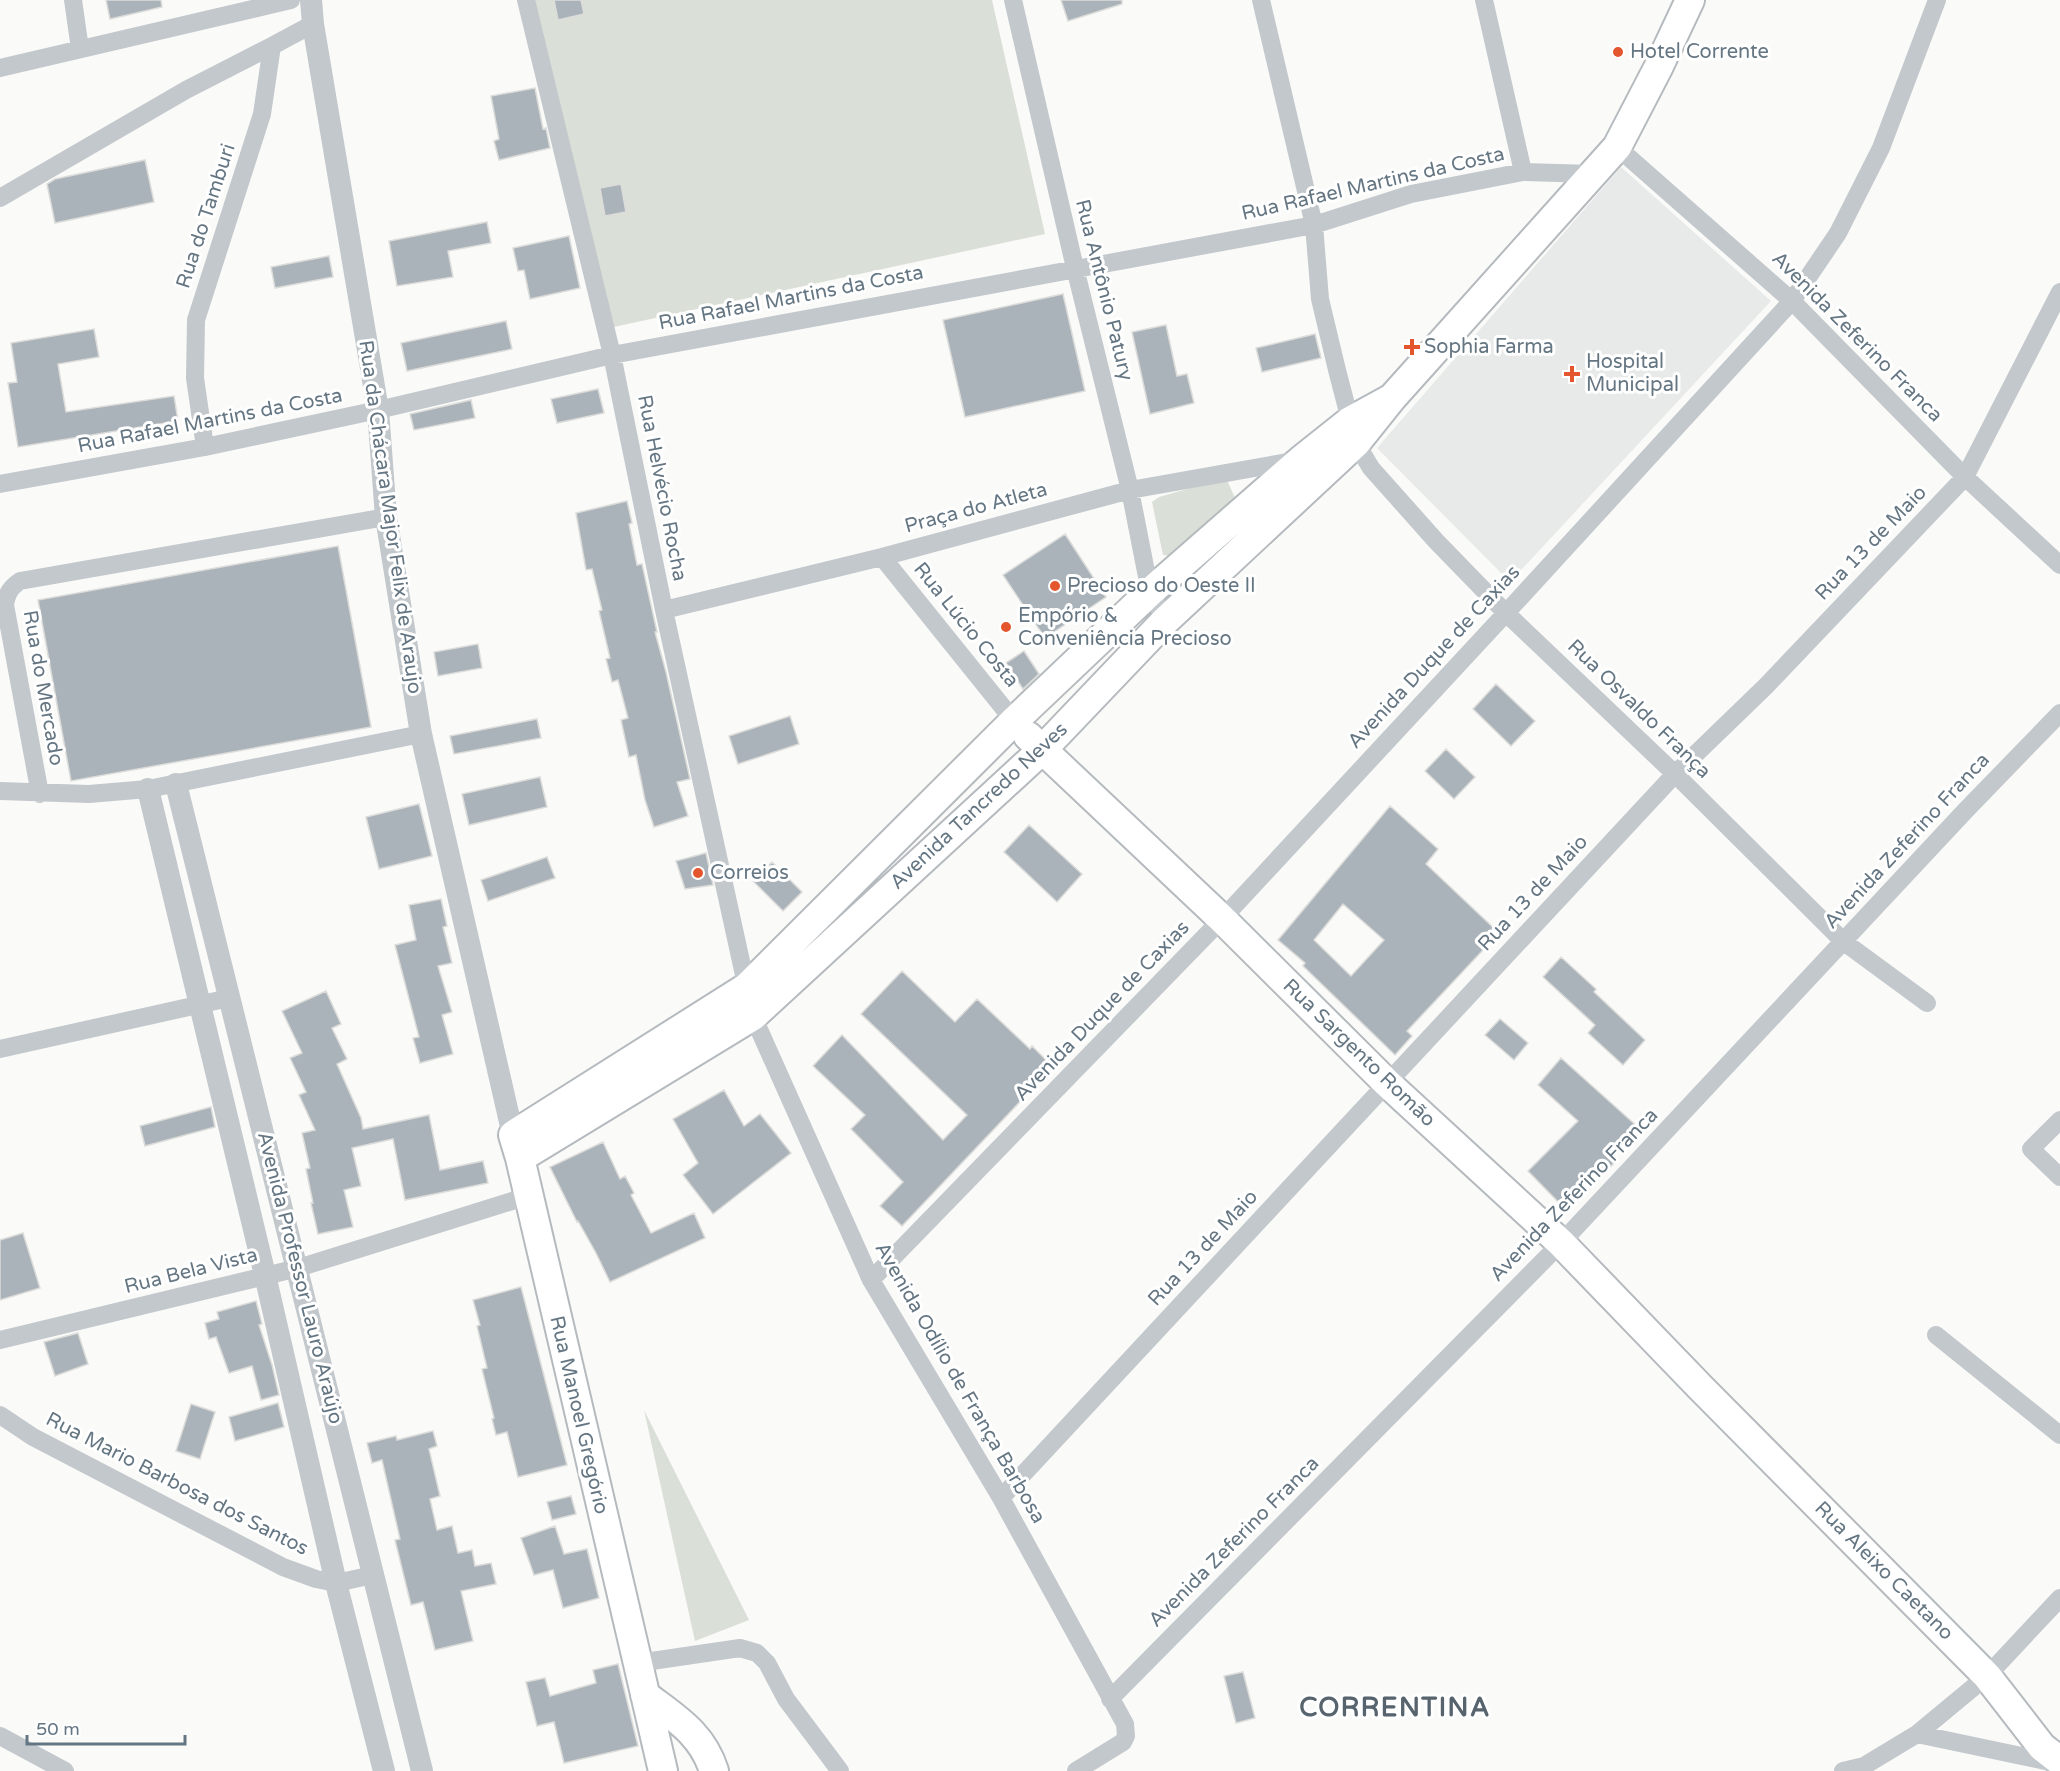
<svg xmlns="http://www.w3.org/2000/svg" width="2060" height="1771" viewBox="0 0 2060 1771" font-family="'Varela Round',sans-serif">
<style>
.built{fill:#e8e9e9}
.green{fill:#dadfd7}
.building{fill:#aab3b9;stroke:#dcdcda;stroke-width:1.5;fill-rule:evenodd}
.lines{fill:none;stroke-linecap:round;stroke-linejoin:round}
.primary-casing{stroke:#b5babe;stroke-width:32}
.minor{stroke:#c3c8cc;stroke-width:18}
.tertiary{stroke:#c3c8cc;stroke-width:22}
.primary{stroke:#fff;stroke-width:28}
.poi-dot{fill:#e4572e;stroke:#fff;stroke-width:2}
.labels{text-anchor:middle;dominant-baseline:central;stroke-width:6;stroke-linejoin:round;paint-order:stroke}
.poi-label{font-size:20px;fill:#657683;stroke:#fff;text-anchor:start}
.street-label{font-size:20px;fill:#657683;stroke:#fff}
.district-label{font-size:26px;font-weight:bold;letter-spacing:1.5px;fill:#57646e;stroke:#fff}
</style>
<rect width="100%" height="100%" fill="#fafaf8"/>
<path class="built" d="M1621,167L1771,301L1510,582L1377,448Z"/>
<path class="green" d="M531,0H992L1045,234L609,328Z
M1226,478L1236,500L1172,556L1163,555L1152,502L1159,497Z
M644,1410L749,1620L695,1641Z"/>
<path class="building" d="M106,0H161L162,7L110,19Z
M554,0H581L584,14L558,20Z
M1061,0H1122V4L1068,21Z
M535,88L543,129L546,128L550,148L499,160L494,141L499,139L491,96Z
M145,160L154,202L55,223L47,184L55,179Z
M621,184L626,212L605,216L600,188Z
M487,222L491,243L448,251L453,277L397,286L389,241Z
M569,236L580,288L530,299L524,270L518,271L513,248Z
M329,256L333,277L275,288L271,267Z
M1063,294L1085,391L965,417L943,320Z
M506,321L512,349L407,371L401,343Z
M1166,325L1177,376L1187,374L1194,403L1150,414L1132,332Z
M94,329L99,357L58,364L66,412L174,396L178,421L18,447L8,383L17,382L11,343Z
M1315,334L1321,358L1262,372L1256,348Z
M598,389L604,413L557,423L551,399Z
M471,400L475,418L414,430L410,414Z
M627,501L632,523L629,524L637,565L642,564L657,632H655L666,672L690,779L677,782L688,816L654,827L645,800L636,755L629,757L621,720L628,718L618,680L612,682L606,659L610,658L599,611L602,610L592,569L586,570L576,513Z
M1065,534L1106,597L1045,638L1003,575Z
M338,546L371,727L71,781L38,600Z
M478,644L482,668L438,676L434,652Z
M1024,651L1039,674L1023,689L1006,663Z
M1496,684L1535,721L1511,746L1473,709Z
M790,716L799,744L738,764L729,736Z
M537,719L541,738L454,754L450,736Z
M1446,749L1475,777L1454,799L1425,771Z
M540,777L547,807L469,825L462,794Z
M419,804L432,856L379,869L366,817Z
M1390,806L1438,849L1426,864L1499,933L1407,1031L1412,1036L1395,1055L1303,966L1305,963L1278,940ZM1343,904L1384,940L1351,976L1314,940Z
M1029,825L1082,874L1057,902L1004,852Z
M706,853L713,885L685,889L676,861Z
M547,857L555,878L488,901L481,880Z
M772,862L802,892L783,911L753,881Z
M441,899L447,926L443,927L452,963L438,966L452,1012L442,1015L453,1054L420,1063L413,1038L419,1037L395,945L416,940L409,905Z
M1561,957L1596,989L1594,992L1645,1040L1623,1065L1588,1033L1595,1025L1543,977Z
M902,971L955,1022L977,999L1030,1049L1032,1046L1053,1067L902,1226L880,1206L903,1182L851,1129L865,1115L813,1066L842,1035L943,1140L967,1115L861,1014Z
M326,991L341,1024L332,1028L347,1059L337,1064L361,1118L363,1129L429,1115L440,1170L483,1161L488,1183L405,1200L393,1139L352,1148L361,1186L344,1190L353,1227L318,1234L311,1203H313L306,1169L310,1168L302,1133L315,1130L299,1095L306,1092L290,1058L302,1053L282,1011Z
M1500,1019L1528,1043L1514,1060L1485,1035Z
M1561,1058L1639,1128L1613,1156L1617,1160L1567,1211L1528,1171L1578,1121L1538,1085Z
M724,1090L744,1126L760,1114L791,1153L713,1214L683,1175L698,1163L673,1119Z
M211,1107L215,1127L145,1146L140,1126Z
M603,1142L620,1179L625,1176L634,1193L631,1195L651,1233L694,1213L705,1238L610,1282L596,1253L578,1221L577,1222L550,1167Z
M23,1233L40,1288L0,1300V1240Z
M521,1287L567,1465L518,1477L507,1432L496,1435L492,1419L494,1418L482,1369L487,1368L477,1326L480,1325L473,1300Z
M256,1301L262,1324L259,1325L272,1365L279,1395L261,1400L252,1366L229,1373L216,1337L209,1339L205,1323L219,1319L217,1312Z
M78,1333L88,1364L55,1376L44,1342Z
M278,1403L284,1427L235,1441L229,1417Z
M191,1404L215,1412L200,1459L176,1451Z
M433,1431L437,1446L429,1449L440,1496L430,1499L437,1530L452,1526L458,1553L472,1550L475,1566L491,1563L496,1584L461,1591L473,1641L435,1650L423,1602L411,1605L395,1540L400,1539L382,1460L372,1463L367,1443L396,1436L397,1440Z
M571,1496L576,1514L552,1520L547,1502Z
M555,1526L564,1554L587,1549L599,1598L563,1608L553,1570L534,1575L521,1538Z
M618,1664L638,1746L564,1763L554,1722L537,1726L526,1682L545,1678L550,1696L596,1683L593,1670Z
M1243,1672L1255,1718L1236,1723L1224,1676Z"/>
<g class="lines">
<g class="primary-casing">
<path id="primary" d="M1028,736L1222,919L1387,1083L1561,1243L1701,1388L1987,1676L2042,1747L2060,1761
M520,1158L753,1016L1042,750L1166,620L1356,443L1392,398L1617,147L1658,68L1690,0
M645,1695C675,1718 702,1733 714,1771
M663,1771L520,1158L513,1135L747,987L1014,721L1150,592L1301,460L1350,421L1392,398"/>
</g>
<path class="minor" d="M73,0L80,49
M526,0L612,355L664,610L753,1016L871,1280L1001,1498L1125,1724L1126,1736L1123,1742L1076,1771
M1013,0L1075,268L1130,490L1150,592L1166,620
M1261,0L1314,225L1320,299L1337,370L1356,443L1371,468L1436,541L1506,613L1675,774L1844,942L1927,1003
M1484,0L1523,172
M0,68L291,0
M1617,147L1792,301L1965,477L2060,565
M0,198L186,90L272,46
M205,447L195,378L196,320L262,114L272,46L313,24
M0,484L205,447L378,410L612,355L1314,225L1411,194L1523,172L1592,174
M882,557L1014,721
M664,610L882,557L1130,490L1299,460
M0,791L89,794L148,789L421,734
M40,794L5,605C7,593 10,588 20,581L386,517
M0,1049L229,998
M2060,1120L2031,1149L2060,1177
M871,1280L1222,919L1506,613L1792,301L1838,233L1881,148L1937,0
M1936,1335L2060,1435
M0,1340L298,1268L528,1196
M0,1415L33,1437L283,1567L316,1579L336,1583L373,1575
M1001,1498L1675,774L1766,686L1965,477L2060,292
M638,1663L740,1648L757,1653L767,1663L786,1699L840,1771
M1110,1699L1561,1243L1966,810L2060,713
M1917,1734L2055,1763
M0,1736L65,1771
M1843,1771L1864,1766L1917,1734L1987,1676L2060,1598"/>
<path class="tertiary" d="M311,0L313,24L378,410L386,517L421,734L513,1135
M176,784L422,1771
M148,789L265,1275L336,1583L384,1771"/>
<use href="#primary" class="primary"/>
</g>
<g class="poi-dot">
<circle cx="1618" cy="52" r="6"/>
<path d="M1409 338h6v6h6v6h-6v6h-6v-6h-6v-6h6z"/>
<path d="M1569 365h6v6h6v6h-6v6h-6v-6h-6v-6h6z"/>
<circle cx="1055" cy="586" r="6"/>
<circle cx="1006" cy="627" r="6"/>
<circle cx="698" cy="873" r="6"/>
</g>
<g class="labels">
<g class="poi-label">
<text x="1630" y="52">Hotel Corrente</text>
<text x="1424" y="347">Sophia Farma</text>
<text x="1586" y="362">Hospital<tspan x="1586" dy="23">Municipal</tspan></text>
<text x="1067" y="586">Precioso do Oeste II</text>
<text x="1018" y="616">Empório &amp;<tspan x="1018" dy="23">Conveniência Precioso</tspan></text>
<text x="710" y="873">Correios</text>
</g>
<g class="street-label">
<text transform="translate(1373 184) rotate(-13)">Rua Rafael Martins da Costa</text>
<text transform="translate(206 216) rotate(-72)">Rua do Tamburi</text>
<text transform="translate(1104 290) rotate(76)">Rua Antônio Patury</text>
<text transform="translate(791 298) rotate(-11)">Rua Rafael Martins da Costa</text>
<text transform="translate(1857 337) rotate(45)">Avenida Zeferino Franca</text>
<text transform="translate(210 421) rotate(-11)">Rua Rafael Martins da Costa</text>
<text transform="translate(662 488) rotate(79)">Rua Helvécio Rocha</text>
<text transform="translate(976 508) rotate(-15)">Praça do Atleta</text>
<text transform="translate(390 517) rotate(82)">Rua da Chácara Major Felix de Araujo</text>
<text transform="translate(1871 543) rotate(-46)">Rua 13 de Maio</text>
<text transform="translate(966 625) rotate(51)">Rua Lúcio Costa</text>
<text transform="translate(1434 657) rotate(-47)">Avenida Duque de Caxias</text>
<text transform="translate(43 688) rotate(80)">Rua do Mercado</text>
<text transform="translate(1639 709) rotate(44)">Rua Osvaldo França</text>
<text transform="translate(979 806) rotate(-43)">Avenida Tancredo Neves</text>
<text transform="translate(1907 841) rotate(-47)">Avenida Zeferino Franca</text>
<text transform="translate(1533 893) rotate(-47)">Rua 13 de Maio</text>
<text transform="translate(1102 1011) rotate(-46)">Avenida Duque de Caxias</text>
<text transform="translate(1359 1053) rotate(44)">Rua Sargento Romão</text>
<text transform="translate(1574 1195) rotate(-46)">Avenida Zeferino Franca</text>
<text transform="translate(1203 1248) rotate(-47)">Rua 13 de Maio</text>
<text transform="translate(191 1271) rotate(-14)">Rua Bela Vista</text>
<text transform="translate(300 1278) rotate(76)">Avenida Professor Lauro Araújo</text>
<text transform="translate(960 1383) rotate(60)">Avenida Odílio de França Barbosa</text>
<text transform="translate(579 1415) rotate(77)">Rua Manoel Gregório</text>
<text transform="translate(177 1484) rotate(27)">Rua Mario Barbosa dos Santos</text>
<text transform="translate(1234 1542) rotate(-45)">Avenida Zeferino Franca</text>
<text transform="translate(1884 1571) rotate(45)">Rua Aleixo Caetano</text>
</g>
<g class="district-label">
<text x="1395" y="1707">CORRENTINA</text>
</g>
</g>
<path d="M27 1735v9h158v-9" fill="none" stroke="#657683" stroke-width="3"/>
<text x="36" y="1735" font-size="18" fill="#657683" stroke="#ffffff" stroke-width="4.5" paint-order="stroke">50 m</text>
</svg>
